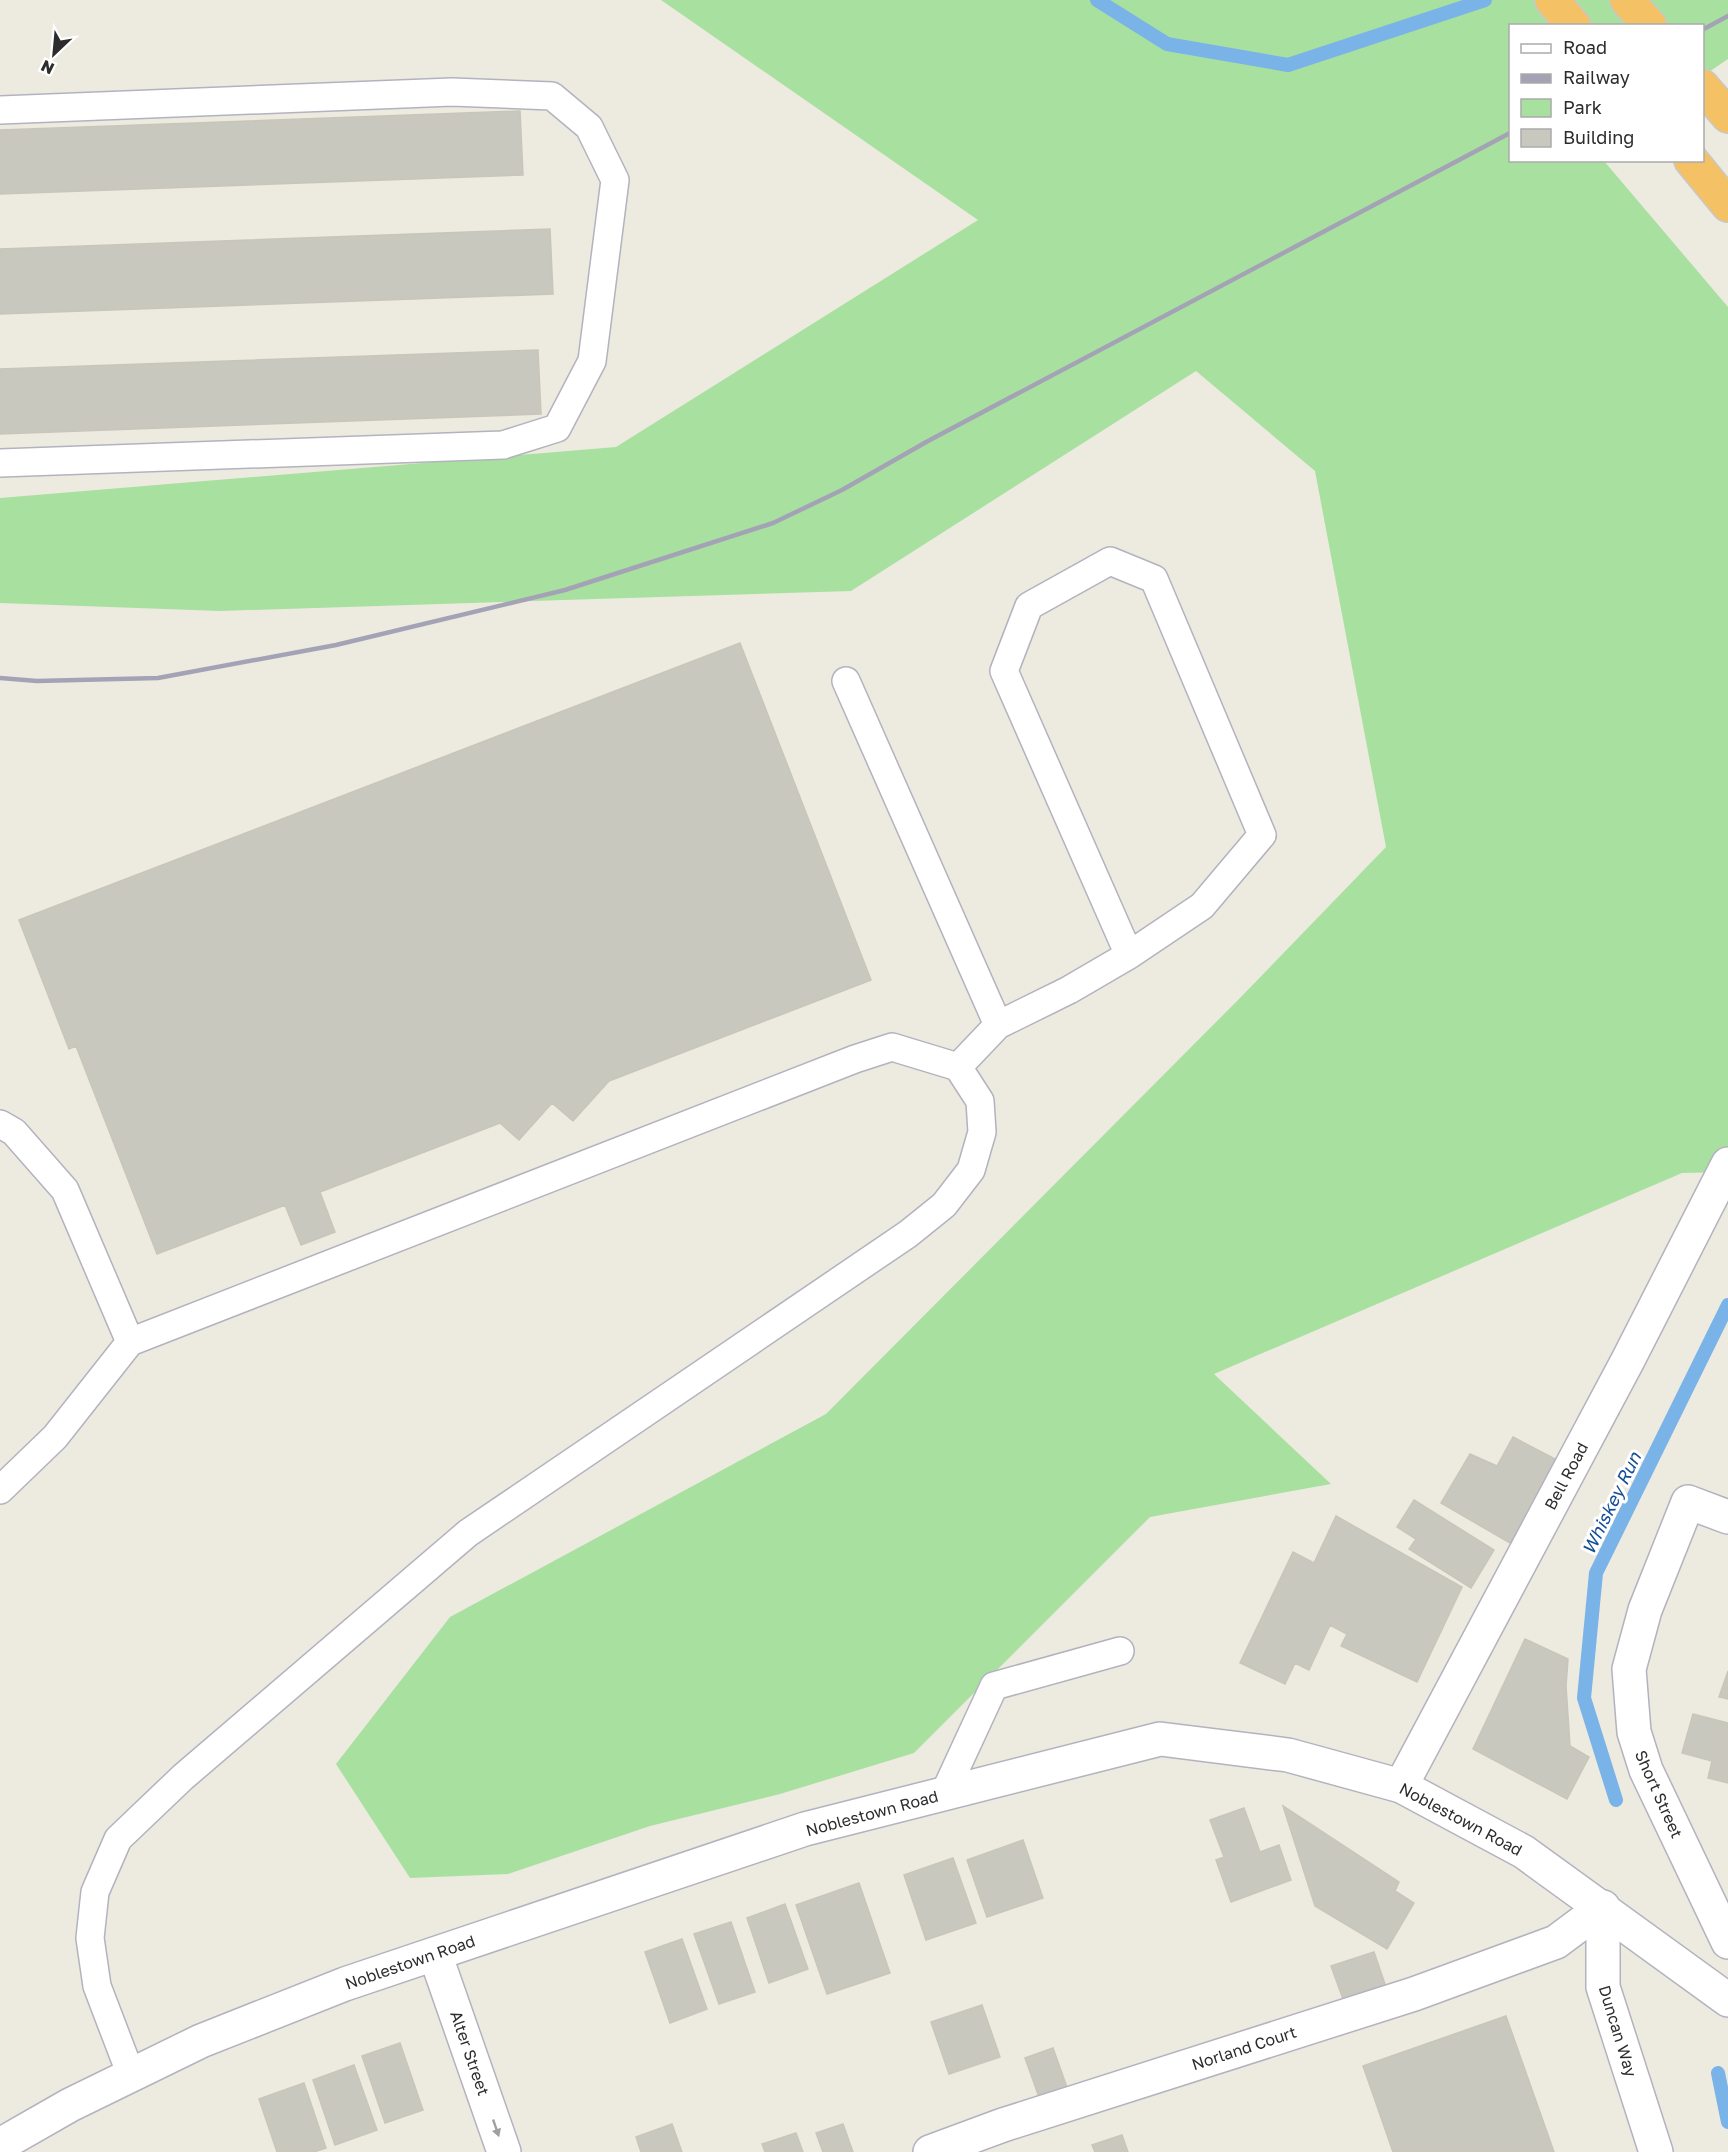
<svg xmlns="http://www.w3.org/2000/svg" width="1728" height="2152" viewBox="0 0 1728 2152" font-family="'Golos Text',sans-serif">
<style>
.green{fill:#a8e0a0}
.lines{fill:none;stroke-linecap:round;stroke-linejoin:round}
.stream{stroke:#7ab3e7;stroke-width:14}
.building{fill:#c9c8be;stroke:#c8c6b9;stroke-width:1.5}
.lane-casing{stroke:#b3b3bf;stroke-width:30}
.street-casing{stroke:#b3b3bf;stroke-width:36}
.secondary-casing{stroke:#b3b3bf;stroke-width:36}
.highway-casing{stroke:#c8c8c8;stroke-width:36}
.lane{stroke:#fff;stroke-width:27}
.street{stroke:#fff;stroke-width:33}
.secondary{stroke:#fff;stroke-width:33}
.highway{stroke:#f4c164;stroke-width:33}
.rail{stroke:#a4a3b5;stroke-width:4.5}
.oneway{fill:#a0a0a0}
.labels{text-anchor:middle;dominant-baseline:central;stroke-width:6;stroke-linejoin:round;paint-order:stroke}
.street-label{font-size:16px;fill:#2c2c2c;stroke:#fff}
.water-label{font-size:18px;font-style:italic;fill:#164f96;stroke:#fff}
</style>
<rect width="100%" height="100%" fill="#edeae0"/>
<path class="green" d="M661,0H1728V59L1703,76L1702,26H1510V160L1604,161L1728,307V1172L1682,1173L1214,1374L1331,1484L1150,1517L914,1753L780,1794L650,1826L508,1874L410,1878L336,1764L450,1617L826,1414L1239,999L1386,847L1315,471L1196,371L851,591L220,611L0,603V498L616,447L978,220Z"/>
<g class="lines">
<path class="stream" d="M1097,0L1167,44L1288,65L1485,0
M1616,1800L1584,1698L1596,1573L1728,1305
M1718,2073L1728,2122"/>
</g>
<path class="building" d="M520,111L523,175L0,194V130Z
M550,229L553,294L0,314V249Z
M538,350L541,414L0,434V369Z
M740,643L871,980L609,1081L573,1121L552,1103L519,1140L500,1123L320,1192L335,1232L301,1245L285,1205L157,1254L76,1046L69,1049L19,920Z
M1513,1437L1559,1461L1510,1543L1441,1503L1470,1454L1497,1466Z
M1414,1500L1494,1550L1471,1588L1409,1549L1416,1539L1397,1527Z
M1336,1516L1462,1587L1417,1682L1341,1646L1347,1634L1330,1625L1309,1670L1295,1663L1285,1684L1240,1663L1293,1552L1314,1563Z
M1525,1639L1568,1659L1566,1686L1570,1746L1589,1757L1567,1799L1473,1749Z
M1728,1671V1699L1719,1697Z
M1693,1714L1728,1723V1783L1708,1778L1712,1761L1682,1753Z
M1283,1806L1399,1882L1395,1891L1414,1903L1387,1949L1315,1906Z
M1244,1808L1260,1852L1279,1845L1291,1880L1231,1902L1216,1860L1224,1857L1210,1820Z
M1023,1840L1043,1898L987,1917L967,1860Z
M953,1858L976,1923L926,1940L904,1875Z
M859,1883L890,1973L827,1994L796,1905Z
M785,1904L808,1969L769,1983L747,1918Z
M731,1922L755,1992L719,2004L694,1934Z
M682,1939L707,2009L670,2023L645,1952Z
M1374,1952L1385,1984L1343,1999L1331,1966Z
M982,2005L1000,2057L949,2074L931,2022Z
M1506,2016L1554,2152H1393L1363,2066Z
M400,2043L423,2110L385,2123L362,2056Z
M1053,2048L1068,2090L1040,2100L1025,2058Z
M354,2065L377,2130L335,2145L313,2080Z
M304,2083L326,2148L314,2152H277L259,2099Z
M672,2124L682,2152H641L636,2137Z
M843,2124L853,2152H823L816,2133Z
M796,2133L803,2152H765L762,2144Z
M1122,2135L1128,2152H1095L1092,2145Z"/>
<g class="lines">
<g class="lane-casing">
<path id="lane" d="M0,110L452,92L552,96L589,127L615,180L592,361L557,428L503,445L0,463
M846,681L998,1025
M958,1067L998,1025L1069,990L1129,955L1202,906L1262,835L1154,579L1110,561L1029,606L1004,671L1129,955
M0,1124L14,1132L65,1190L130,1342
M0,1490L55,1437L130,1342L855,1059L892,1047L958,1067L980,1101L982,1132L971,1170L944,1205L908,1234L468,1533L183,1777L118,1839L95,1892L90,1938L97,1986L131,2075
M944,1794L994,1686L1120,1651"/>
</g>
<g class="street-casing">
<path id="street" d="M1728,1517L1688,1502L1645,1610L1629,1669L1634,1732L1646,1770L1728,1942
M1401,1786L1628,1360L1728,1164
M1603,1907V1987L1656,2152
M435,1954L504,2152
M930,2152L1003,2125L1414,1994L1556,1942L1603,1907"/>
</g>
<g class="secondary-casing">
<path id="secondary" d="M0,2145L70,2105L201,2041L345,1984L805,1829L1160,1739L1288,1755L1401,1786L1524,1852L1728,2000"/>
</g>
<g class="highway-casing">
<path id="highway" d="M1552,0L1574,26
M1627,0L1650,26
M1702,86L1728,116
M1691,160L1728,205"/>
</g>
<use href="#lane" class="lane"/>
<use href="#street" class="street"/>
<use href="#secondary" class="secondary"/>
<use href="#highway" class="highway"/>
<path class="rail" d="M1702,30L1728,16
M0,678L37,681L158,678L336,645L565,590L773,523L842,490L928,441L1510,133"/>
</g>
<defs><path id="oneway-solid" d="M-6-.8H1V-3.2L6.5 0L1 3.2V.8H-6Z" transform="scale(1.5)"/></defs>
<use class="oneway" href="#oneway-solid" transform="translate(496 2128) rotate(71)"/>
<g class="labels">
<g class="street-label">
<text transform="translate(1566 1476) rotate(-62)">Bell Road</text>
<text transform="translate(1659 1794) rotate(66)">Short Street</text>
<text transform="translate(872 1813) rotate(-15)">Noblestown Road</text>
<text transform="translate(1461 1819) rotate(28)">Noblestown Road</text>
<text transform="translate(410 1962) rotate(-19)">Noblestown Road</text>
<text transform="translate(1618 2031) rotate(73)">Duncan Way</text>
<text transform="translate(1244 2048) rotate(-18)">Norland Court</text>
<text transform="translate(470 2053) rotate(71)">Alter Street</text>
</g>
<g class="water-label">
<text transform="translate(1611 1503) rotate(-64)">Whiskey Run</text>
</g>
</g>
<rect x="1509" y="24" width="195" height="138" fill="#ffffff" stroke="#ababab" stroke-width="1.5"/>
<rect x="1521" y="44" width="30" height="9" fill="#ffffff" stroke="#ababab" stroke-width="1.5"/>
<text x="1563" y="54" font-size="18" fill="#2c2c2c">Road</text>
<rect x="1521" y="74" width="30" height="9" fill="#a4a3b5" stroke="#ababab" stroke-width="1.5"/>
<text x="1563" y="84" font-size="18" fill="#2c2c2c">Railway</text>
<rect x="1521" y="99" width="30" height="18" fill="#a8e0a0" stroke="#ababab" stroke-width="1.5"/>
<text x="1563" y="114" font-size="18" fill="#2c2c2c">Park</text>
<rect x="1521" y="129" width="30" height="18" fill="#c9c8be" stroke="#ababab" stroke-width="1.5"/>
<text x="1563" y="144" font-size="18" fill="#2c2c2c">Building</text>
<g transform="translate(54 54) rotate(206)" stroke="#ffffff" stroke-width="4.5" paint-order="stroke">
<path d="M0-4.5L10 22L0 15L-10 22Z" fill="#2c2c2c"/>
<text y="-9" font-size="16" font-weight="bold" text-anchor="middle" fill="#2c2c2c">N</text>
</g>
</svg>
